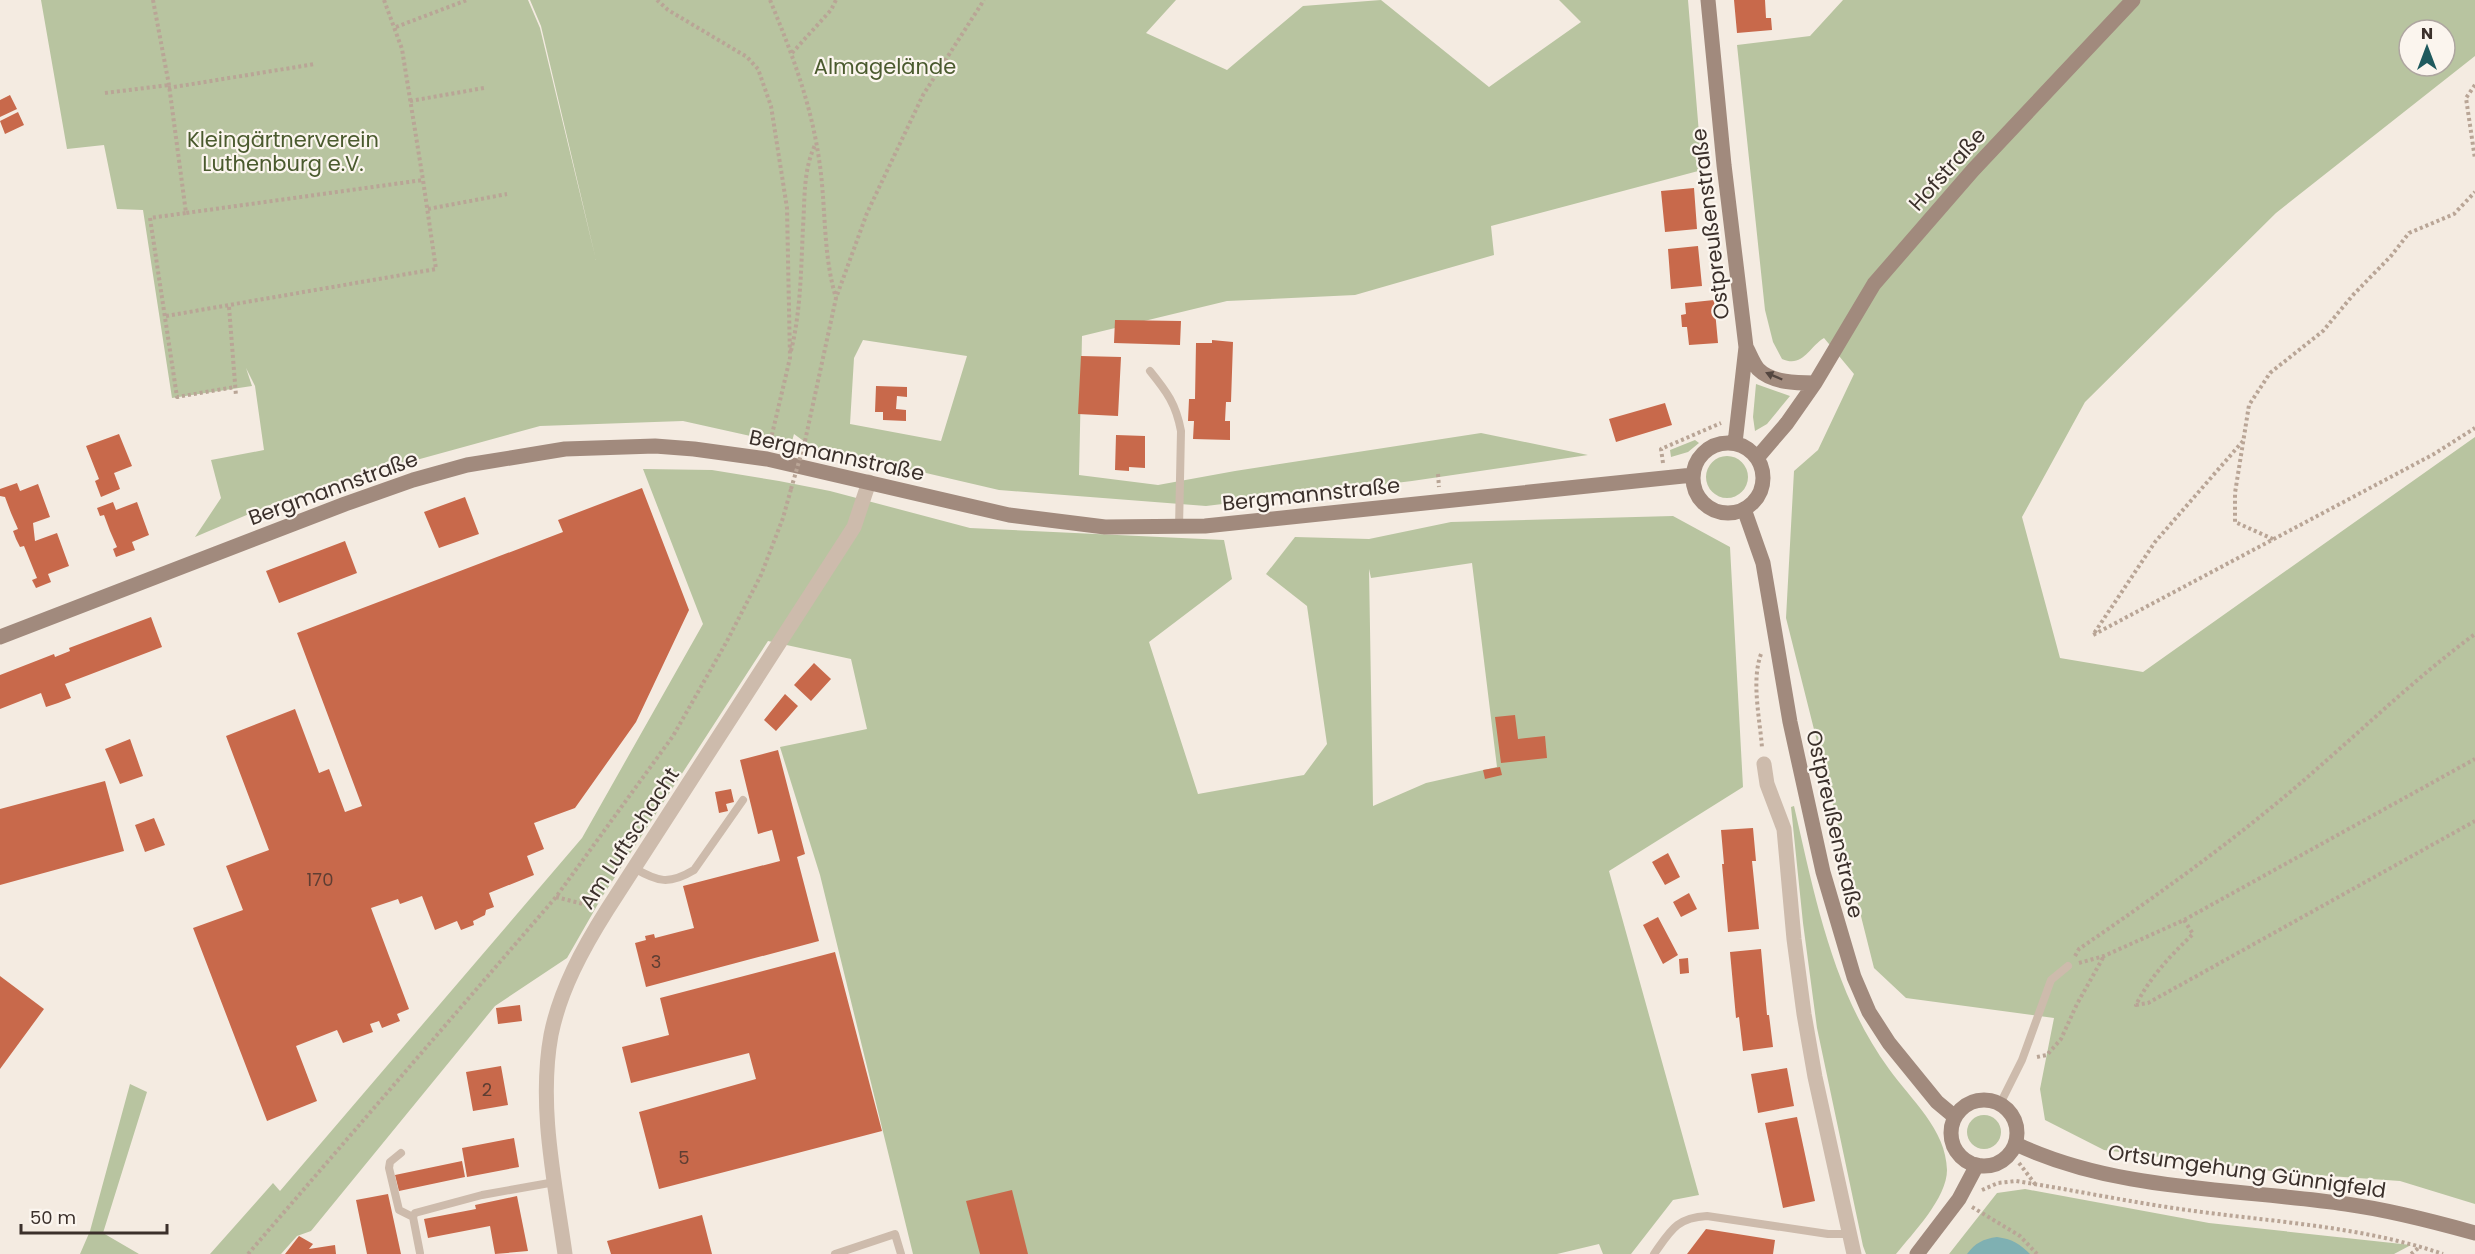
<svg xmlns="http://www.w3.org/2000/svg" width="2475" height="1254" viewBox="0 0 2475 1254" font-family="Poppins,sans-serif">
<style>
.green{fill:#b8c4a0;fill-rule:evenodd}
.water{fill:#7fb0b2}
.building{fill:#c8694b}
.lines{fill:none;stroke-linecap:round;stroke-linejoin:round}
.path{stroke:#b9a596;stroke-width:4;stroke-dasharray:3 3;stroke-linecap:butt}
.lane{stroke:#cdbbac;stroke-width:8}
.street{stroke:#cdbbac;stroke-width:15}
.secondary{stroke:#a18a7d;stroke-width:15}
.path-bridge{stroke:#b9a596;stroke-width:4;stroke-dasharray:3 3;stroke-linecap:butt}
.oneway{fill:#544640}
.labels{text-anchor:middle;dominant-baseline:central;stroke-width:4.5;stroke-linejoin:round;paint-order:stroke}
.number-label{font-size:18px;fill:#5e3e33}
.park-label{font-size:21px;fill:#4a5a2e;stroke:#fbf5ee}
.street-label{font-size:21px;fill:#3b302b;stroke:#fbf5ee}
</style>
<rect width="100%" height="100%" fill="#f4ebe1"/>
<path class="green" d="M41,0H528L540,28L596,260L541,26L530,0H1176L1146,33L1227,70L1303,6L1381,0L1489,87L1581,22L1559,0H1688L1702,170L1491,226L1494,255L1355,295L1227,301L1082,336L1079,475L1158,485L1235,471L1481,433L1588,455L1412,481L1206,506L999,490L810,446L809,450V445L794,434L791,445L683,421L540,426L409,462L277,502L195,537L221,498L211,460L264,450L255,386L246,368L252,386L172,398L143,210L117,209L104,145L67,149ZM863,340L967,356L941,441L850,424L854,358Z
M1843,0H2475V56L2276,213L2085,402L2022,517L2060,658L2143,672L2475,437V1204L2400,1181L2287,1173L2104,1150L2045,1120L2040,1089L2054,1018L1906,998L1874,968L1786,618L1794,471L1818,450L1854,374L1824,338C1808,348 1803,368 1782,359L1773,342L1765,310L1737,45L1810,36ZM2409,30H2445V66H2409Z
M1756,384L1790,396L1767,424L1755,431L1753,417Z
M1695,440L1699,443L1688,452L1671,457L1670,450Z
M1706 477a21 21 0 1 1 42 0a21 21 0 1 1-42 0Z
M643,469L712,470L779,481L830,491L970,528L1224,540L1232,579L1149,642L1198,794L1304,775L1327,744L1307,606L1266,574L1295,537L1369,539L1451,522L1673,516L1730,547L1743,787L1609,871L1699,1195L1673,1200L1631,1254H1603L1599,1244L1557,1254H913L820,875L780,747L867,729L851,659L768,641L602,897L567,958L495,1006L311,1231L297,1236L281,1254H210L273,1183L280,1191L582,838L703,624ZM1472,563L1497,767L1426,783L1373,806L1369,569L1371,578Z
M1794,806C1815,897 1833,992 1889,1069C1911,1100 1946,1129 1947,1170C1947,1198 1913,1233 1896,1254H1866L1863,1246L1817,1028L1803,923L1791,807Z
M130,1084L147,1092L103,1233L139,1254H80L90,1231Z
M1967 1132a17 17 0 1 1 34 0a17 17 0 1 1-34 0Z
M2025,1189L2209,1223L2411,1245L2394,1254H1949L1997,1193Z"/>
<path class="water" d="M1997,1237C2012,1239 2020,1244 2030,1254H1967C1975,1243 1983,1239 1997,1237Z"/>
<path class="building" d="M1734,0H1765L1766,18H1771L1772,30L1737,33Z
M10,95L17,109L0,117V100Z
M18,112L24,125L5,134L0,121Z
M1694,188L1697,229L1665,232L1661,191Z
M1698,246L1702,286L1671,289L1668,249Z
M1714,300L1718,343L1689,345L1687,327H1682L1681,315L1686,314L1685,303Z
M1115,320L1181,321L1180,345L1114,343Z
M1212,340L1233,342L1231,402H1226L1225,421H1230V440L1193,439L1194,421H1188L1189,399H1195L1196,343H1212Z
M1081,356L1121,357L1118,416L1078,414Z
M876,386L907,387V397L897,396L896,409L906,410V421L883,420V412H875Z
M1665,403L1672,425L1616,442L1609,419Z
M119,434L132,466L114,473L120,489L101,497L95,481L99,479L86,446Z
M1116,435L1145,436V468L1129,467V471L1115,470Z
M17,483L20,491L38,484L50,517L33,523L35,541L57,533L69,566L48,574L51,582L36,588L32,580L37,578L24,546L20,547L16,539L13,531L18,529L11,513L5,497L0,496V489Z
M642,488L689,610L636,722L575,808L534,823L544,849L527,856L534,875L489,893L494,907L486,910L485,915L473,921L474,925L461,930L457,921L435,930L422,896L400,904L398,899L371,908L409,1009L397,1014L400,1021L382,1028L379,1021L370,1024L373,1032L343,1043L337,1030L296,1046L317,1101L267,1121L193,928L243,910L226,866L269,850L226,736L295,709L319,773L329,769L345,812L362,806L297,633L563,532L558,520Z
M465,497L479,534L439,548L424,512Z
M113,502L116,510L137,502L149,535L132,542L135,550L116,557L113,549L117,547L110,531L104,515L100,516L97,508Z
M345,541L357,573L279,603L266,571Z
M151,617L162,647L65,684L71,698L58,703L46,707L41,693L0,709V675L54,654L55,657L70,651L69,648Z
M814,663L831,679L811,701L794,685Z
M785,694L798,706L776,731L764,720Z
M1515,715L1518,739L1545,736L1547,758L1501,763L1495,717Z
M130,739L143,776L120,784L105,749Z
M778,750L805,854L797,857L819,941L646,987L635,943L646,940L645,936L654,934L655,938L694,928L683,886L780,861L772,830L758,834L740,760Z
M1500,767L1502,775L1485,779L1483,770Z
M105,781L124,851L0,885V809Z
M731,789L734,802L726,804L728,811L719,813L715,792Z
M154,818L165,845L145,852L135,825Z
M1753,828L1756,861H1752L1759,929L1728,932L1722,864H1724L1721,830Z
M1668,853L1680,877L1665,885L1652,862Z
M1689,893L1697,909L1681,917L1673,902Z
M1658,917L1678,955L1663,964L1643,925Z
M1761,949L1767,1015H1769L1773,1047L1743,1051L1739,1017L1736,1018L1730,952Z
M835,952L882,1131L659,1189L639,1112L756,1079L749,1053L631,1083L622,1047L669,1035L660,998Z
M1688,958L1689,973L1680,974L1679,959Z
M0,976L44,1009L0,1069Z
M520,1005L522,1021L498,1024L496,1008Z
M501,1066L508,1105L473,1111L466,1072Z
M1787,1068L1794,1106L1758,1113L1751,1074Z
M1797,1117L1815,1201L1783,1208L1765,1123Z
M514,1138L519,1167L467,1177L462,1148Z
M462,1161L465,1177L399,1191L395,1175Z
M1012,1190L1028,1254H980L966,1201Z
M388,1194L401,1254H367L356,1200Z
M517,1196L528,1251L495,1254L490,1226L428,1238L424,1219L476,1209L475,1205Z
M702,1215L712,1254H611L607,1241Z
M1706,1229L1775,1240L1773,1254H1687Z
M299,1236L313,1244L309,1249L335,1245L336,1254H285Z"/>
<g class="lines">
<path class="path" d="M153,0L169,85L186,213L150,218L177,397L235,387
M384,0L402,49L423,180
M657,0L668,10L747,57L758,69L771,106L787,208L790,358L770,443
M770,0C793,56 812,106 820,166C826,211 823,255 836,298
M396,27L467,0
M792,53L831,10L836,0
M2475,85L2466,98L2475,159
M168,88L315,64
M105,93L169,85
M410,101L484,88
M428,209L507,194
M229,307L236,396
M166,316L436,269L423,180L186,213
M791,351C801,310 801,268 803,227C805,198 803,171 815,145
M805,441L836,298L867,213L923,95L984,0
M2243,441L2155,542L2093,635L2434,454L2475,428
M1663,463L1661,449L1721,423
M1438,474L1439,487
M2273,539L2235,522V493L2249,405L2270,373L2323,331L2353,295L2391,256L2409,233L2454,214L2475,192
M1761,654C1751,681 1760,719 1762,748
M556,897L591,906
M2184,920L2193,934C2171,955 2150,977 2136,1005L2148,1003L2475,821
M2075,956L2079,949C2143,905 2207,860 2267,811C2338,754 2402,688 2475,634
M2079,963L2104,956L2184,920L2475,759
M2037,1057L2047,1055L2061,1039L2077,1004L2104,956
M2019,1163L2035,1184
M1982,1190L1998,1183L2016,1181C2073,1190 2130,1202 2187,1210C2273,1222 2361,1226 2443,1254
M1972,1207L2020,1236L2037,1254
M248,1254L556,897L673,736L727,641L761,575L783,518L791,489
M2411,1254L2421,1246"/>
<path class="lane" d="M1150,371C1167,392 1176,404 1181,431L1179,528
M634,868C658,882 669,885 694,870L743,800
M2000,1104L2022,1060L2051,980L2068,966
M401,1153L390,1162L389,1168L399,1210L413,1217
M420,1253L413,1217L415,1213L482,1195L555,1182
M835,1254L895,1234L901,1254
M1654,1254C1671,1230 1676,1218 1707,1216L1828,1234H1849"/>
<path class="street" d="M1764,764L1767,784L1784,829L1794,939L1804,1014L1815,1077L1854,1254
M565,1254C555,1183 538,1106 551,1035C560,990 583,948 607,910L854,527L869,482"/>
<path class="secondary" d="M1708,0L1724,165L1746,347L1735,443
M1746,347C1750,354 1753,363 1758,369C1772,383 1797,383 1815,383
M1693 478a35 35 0 1 1 70 0a35 35 0 1 1-70 0Z
M1757,458L1787,423L1815,383L1874,284L1973,170L2133,0
M1744,509L1763,563L1790,722L1823,872L1854,977L1869,1012L1889,1043L1937,1102L1955,1117
M0,637L345,504L413,480L467,465L565,449L655,446L694,449L767,459L1009,515L1105,527L1205,526L1693,475
M1951 1133a33 33 0 1 1 66 0a33 33 0 1 1-66 0Z
M2016,1144C2117,1192 2237,1188 2346,1204C2390,1210 2432,1221 2475,1233
M1917,1254L1959,1199L1977,1165"/>
<path class="path-bridge" d="M791,489L805,441"/>
</g>
<defs><path id="oneway-solid" d="M-6-.8H1V-3.2L6.5 0L1 3.2V.8H-6Z" transform="scale(1.5)"/></defs>
<use class="oneway" href="#oneway-solid" transform="translate(1774 376) rotate(-157)"/>
<g class="labels">
<g class="number-label">
<text x="320" y="879">170</text>
<text x="656" y="961">3</text>
<text x="487" y="1089">2</text>
<text x="684" y="1157">5</text>
</g>
<g class="park-label">
<text x="885" y="66">Almagelände</text>
<text x="283" y="139">Kleingärtnerverein<tspan x="283" dy="24">Luthenburg e.V.</tspan></text>
</g>
<g class="street-label">
<text transform="translate(1947 169) rotate(-48)">Hofstraße</text>
<text transform="translate(1710 224) rotate(-97)">Ostpreußenstraße</text>
<text transform="translate(837 455) rotate(12)">Bergmannstraße</text>
<text transform="translate(333 488) rotate(-20)">Bergmannstraße</text>
<text transform="translate(1311 494) rotate(-6)">Bergmannstraße</text>
<text transform="translate(1835 824) rotate(77)">Ostpreußenstraße</text>
<text transform="translate(629 838) rotate(-57)">Am Luftschacht</text>
<text transform="translate(2247 1171) rotate(8)">Ortsumgehung Günnigfeld</text>
</g>
</g>
<g transform="translate(2427 48)"><circle r="28" fill="#fbf5ee" stroke="#aea6a0" stroke-width="1.5"/>
<path d="M0-4.5L10 22L0 15L-10 22Z" fill="#1f5a5e"/>
<text y="-9" font-size="16" font-weight="bold" text-anchor="middle" fill="#3b302b">N</text>
</g>
<path d="M21 1224v9h146v-9" fill="none" stroke="#3b302b" stroke-width="3"/>
<text x="30" y="1224" font-size="18" fill="#3b302b" stroke="#fbf5ee" stroke-width="4.5" paint-order="stroke">50 m</text>
</svg>
